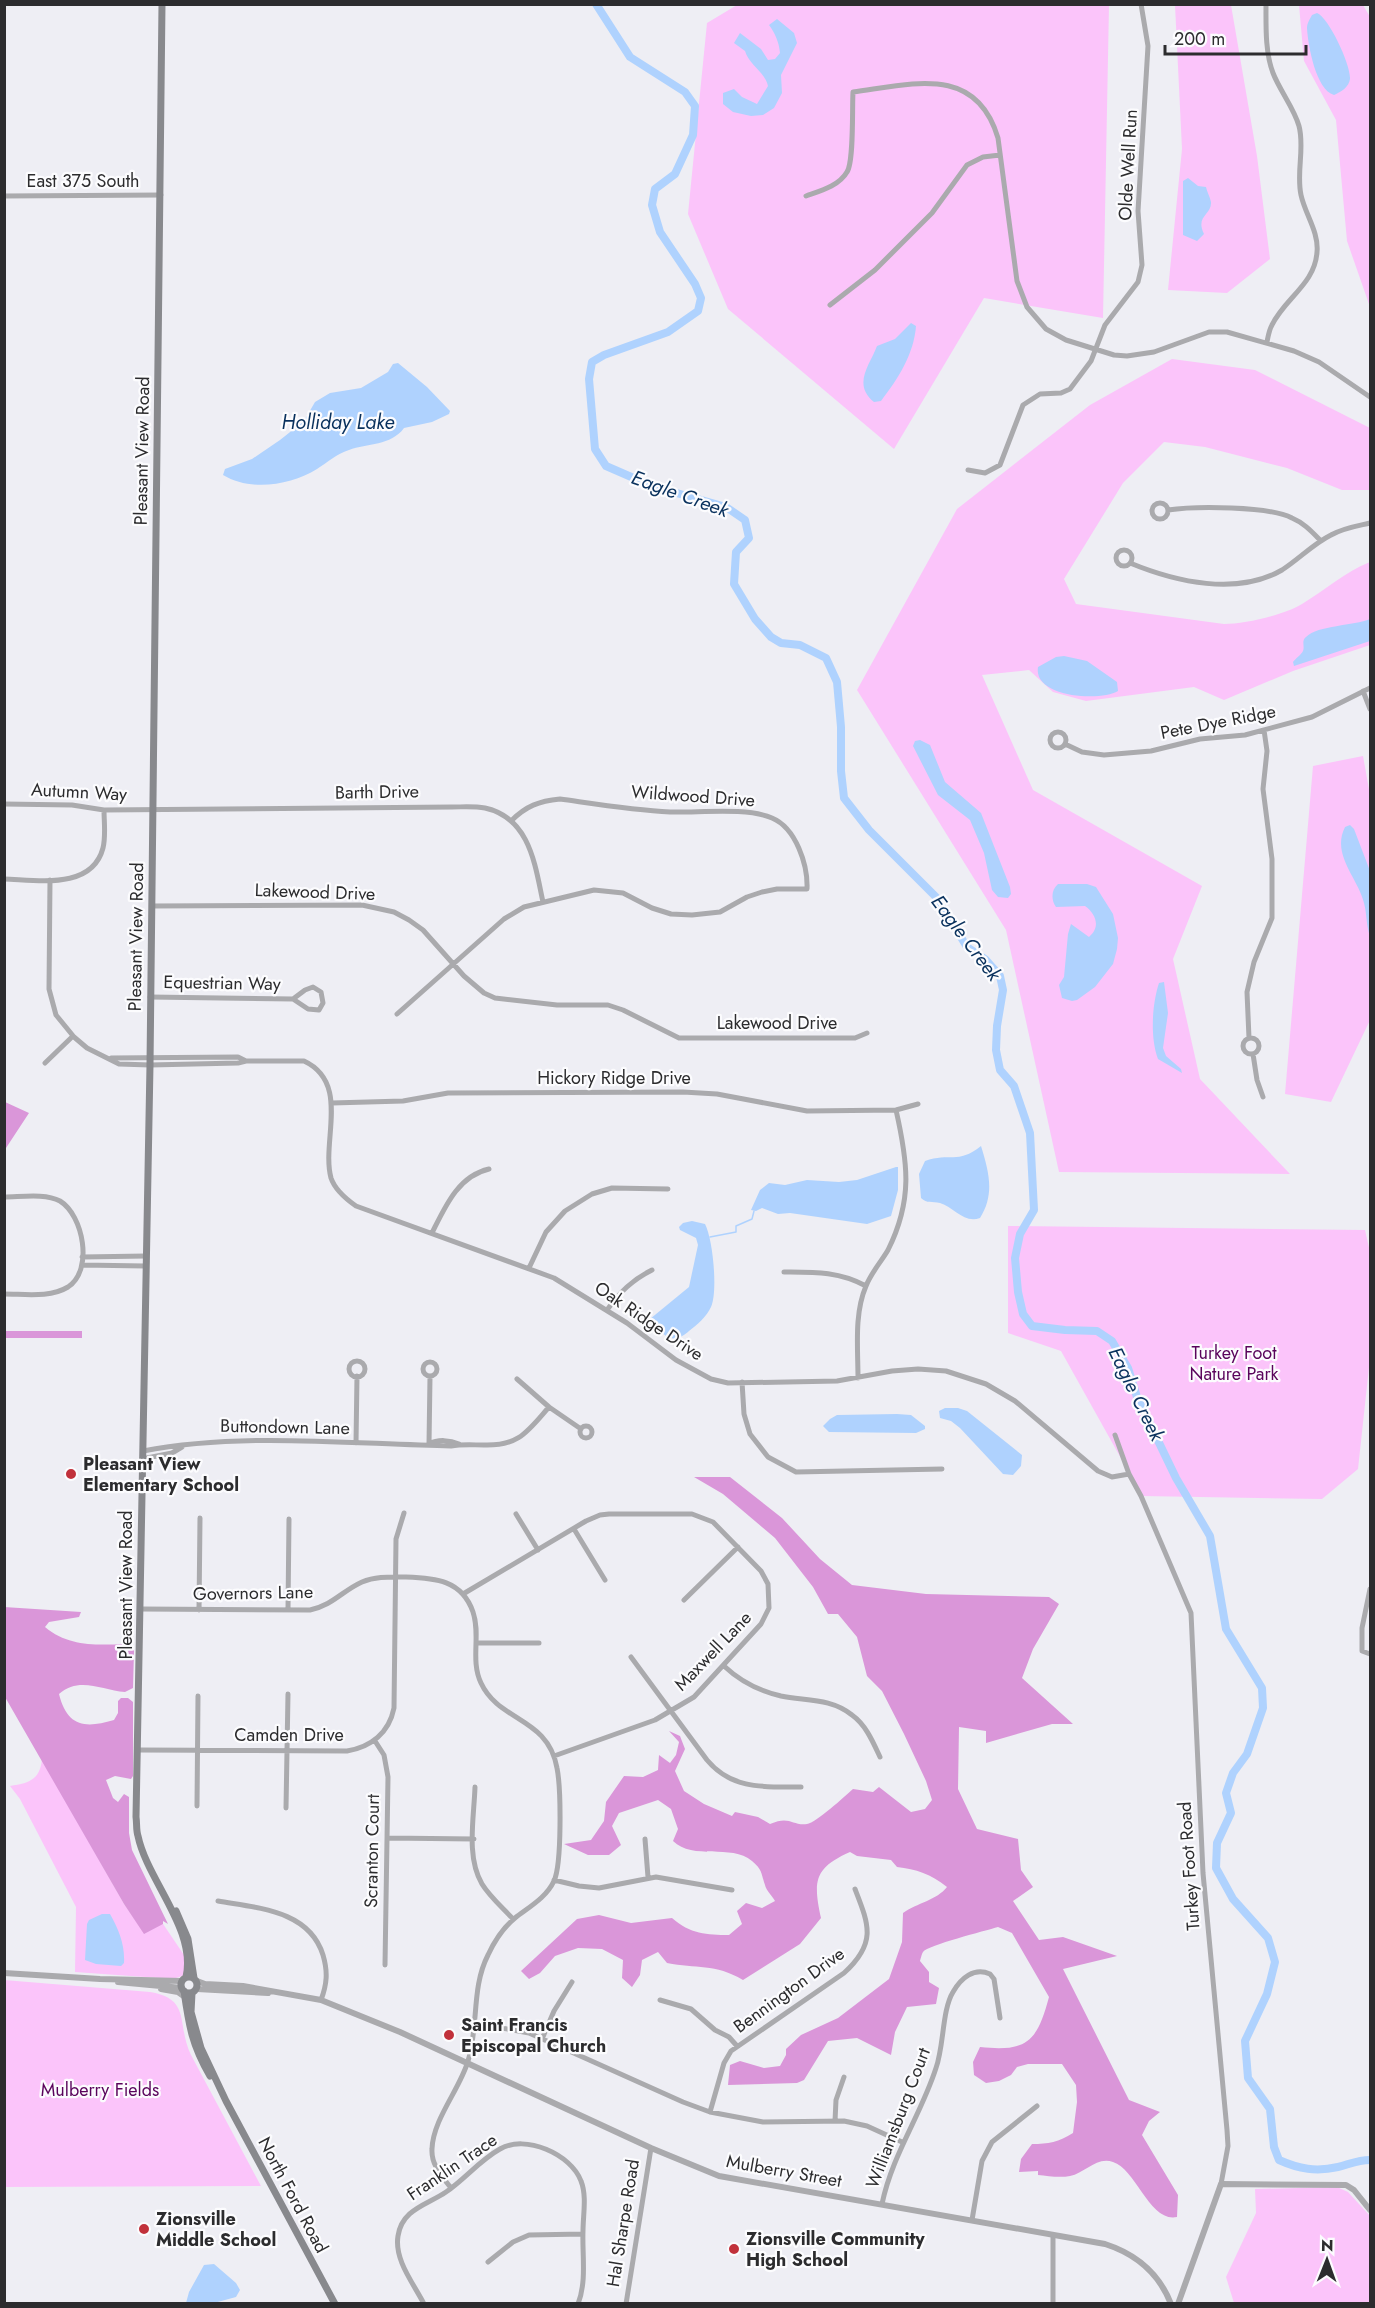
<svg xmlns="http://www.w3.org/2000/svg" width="1375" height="2308" viewBox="0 0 1375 2308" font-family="Jost,sans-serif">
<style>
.green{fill:#fbc4fa}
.forest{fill:#da96d9}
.water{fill:#afd2fe}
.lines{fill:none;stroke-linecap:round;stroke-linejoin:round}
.stream{stroke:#afd2fe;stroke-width:1.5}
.river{stroke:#afd2fe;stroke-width:8}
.minor{stroke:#aaaaad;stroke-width:5}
.tertiary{stroke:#aaaaad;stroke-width:6}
.secondary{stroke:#88898d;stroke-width:7}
.poi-dot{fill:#c1313b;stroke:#fcfcfe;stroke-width:2}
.labels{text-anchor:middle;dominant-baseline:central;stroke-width:4.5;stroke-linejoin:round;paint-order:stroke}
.street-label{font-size:18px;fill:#2c2c2e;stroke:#fcfcfe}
.park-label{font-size:18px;fill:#5a045c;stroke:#fcfcfe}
.poi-label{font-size:18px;font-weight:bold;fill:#2c2c2e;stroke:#fcfcfe;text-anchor:start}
.water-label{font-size:20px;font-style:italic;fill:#09315d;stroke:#fcfcfe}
</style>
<rect width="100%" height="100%" fill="#eeeef4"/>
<path class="green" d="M737,5H1109L1103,318L984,298L894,449L728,309L688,214L707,23Z
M1175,5H1231L1257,156L1270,259L1227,293L1168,290L1182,149Z
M1299,5H1363L1370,17V307L1347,241L1336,120L1304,61Z
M1172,359L1255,370L1370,428V490H1342L1287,468L1205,447L1164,442L1123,483L1064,579L1076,604L1224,624C1245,624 1284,615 1302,604C1325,590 1345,572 1370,562V645L1293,671L1224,700L1194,687L1086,701L1053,692L1029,670L982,675L1033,790L1202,886L1173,959L1200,1079L1290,1174L1059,1172L1006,930L857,690L957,509L1090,405Z
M1363,756L1370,795V1020L1331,1102L1285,1094L1313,766Z
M1008,1226L1365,1230L1370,1252V1358L1358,1469L1322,1499L1142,1496L1061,1351L1008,1333Z
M42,1759L124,1904L143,1931L155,1912L184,1955L185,1975L173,1979L75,1972L76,1907L20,1799L10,1786C29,1783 40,1780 42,1759Z
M4,1980L150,1992C192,1999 176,2024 191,2055L261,2186L5,2187Z
M1337,2187L1348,2192L1370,2216V2303H1234L1226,2277L1256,2213L1255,2189Z"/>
<path class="forest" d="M5,1102L29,1113L6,1148L4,1147Z
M5,1331H82V1338H5Z
M694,1477H730L782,1518L820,1559L852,1585L926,1594L1049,1597L1059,1604L1033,1649L1022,1678L1073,1724H1052L986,1743V1731L959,1727L958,1789L977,1829L1018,1839L1021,1870L1033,1887L1013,1901L1039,1940L1063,1937L1117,1956L1063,1969L1129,2100L1160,2112L1149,2121L1142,2135L1178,2195L1177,2217C1150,2223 1136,2169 1113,2162C1097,2156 1085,2173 1070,2176C1060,2178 1048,2176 1038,2175V2171L1019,2172L1021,2159L1032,2144C1048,2144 1059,2142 1073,2133L1077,2102L1076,2085L1062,2064H1028L1017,2067L1011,2075L999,2081L986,2083L974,2075L973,2062L980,2047C1027,2052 1037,2042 1049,1997L1012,1933L998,1927C985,1931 928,1945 923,1952C922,1953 920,1961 920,1961L929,1972V1982L939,1988L936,2004L907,2007L895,2032L891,2055L857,2038L828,2041L804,2080L797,2083L728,2085L730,2065L740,2061L764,2068L780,2066L786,2055V2049L801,2035L838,2018L889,1979L902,1942L903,1913C917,1903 937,1900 947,1887C931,1874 916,1869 897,1867L891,1860L857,1856L850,1852C814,1868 813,1881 821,1918L800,1944L743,1980C715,1963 696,1969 667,1963L658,1952L642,1960L640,1975L632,1987L622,1978L623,1960L602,1949L578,1948L555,1956L540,1973L529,1979L521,1971L577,1919L599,1915L631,1923L672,1918C690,1934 707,1935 729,1935L742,1924L737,1911L746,1903L762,1908L775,1901C772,1896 766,1890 765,1885C761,1874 763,1870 752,1861C731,1843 693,1861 673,1841L678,1829L671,1809L658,1800L619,1813L612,1826L621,1845L609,1855H588L564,1844L591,1840L604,1821L606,1802L624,1776L643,1777L658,1770L659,1755L670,1763L676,1755L679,1742L669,1731L680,1736L685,1749L675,1771L684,1791L704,1804L732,1816L735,1812L758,1817L770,1824C790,1815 792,1826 807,1824C816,1823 845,1796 853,1789L873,1792L879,1787L911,1812L925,1809L932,1800L926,1781L904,1734L882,1691L867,1676L857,1637L838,1614H828L813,1587L775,1538L723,1494Z
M4,1607L81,1612L79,1617L49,1622L45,1627C69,1647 96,1645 126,1644L132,1646L134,1651L133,1688L125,1692C102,1690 79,1676 59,1694C67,1726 84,1729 114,1720L118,1713V1701L121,1698H128L133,1702V1776L131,1779L115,1776L106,1780L113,1798L118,1802L124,1794L129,1797V1833L132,1850L168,1924L163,1921V1924L144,1934L124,1904L5,1697Z"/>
<path class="water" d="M1317,13C1329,18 1351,65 1350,79C1349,87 1341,92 1334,95C1316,90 1308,46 1307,28C1307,23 1310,19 1312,15Z
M777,19L794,33L797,43L781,75L782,93L774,108L763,115L751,116L733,112L723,104V93L734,89L742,97L757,104L768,86C765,72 749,65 745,51L734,43L740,33L761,49L768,60L775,59L780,53C779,42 775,33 769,25Z
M1188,178L1198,186L1206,187C1207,192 1210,197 1211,202C1212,215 1195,216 1204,234L1197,241L1183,235V181Z
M911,323L916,326C914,354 898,379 881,401L874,402C852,384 870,365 877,346L895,339Z
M398,363L427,387L450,411L449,414L432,422L404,428C391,446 367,443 349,450C336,454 328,462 317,469C291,485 251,492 223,475L225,469L252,459L280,440L304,421L315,402L330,393L361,388L388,372L393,364Z
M1370,619V641L1294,666L1293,662C1296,658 1301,655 1303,651C1305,646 1301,641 1306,637C1318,625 1354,626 1370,619Z
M1064,656L1087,661L1117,682L1118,691C1100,702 1033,697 1038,667L1056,657Z
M920,740L930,745L945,782L981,813L1010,887L1011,894L1008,898L998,897L992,890L984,853L970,820L938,795L913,746L915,741Z
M1350,825L1354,829L1370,871V936C1366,925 1367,914 1364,903C1358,878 1331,855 1345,827Z
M1058,884H1087L1096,887L1113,914L1118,938L1117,949L1113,964L1095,987L1077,1000L1072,1001L1062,998L1059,985L1064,977L1068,934L1071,924L1089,937C1101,927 1096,914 1085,906L1056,907C1051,900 1051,890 1058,884Z
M1164,982L1168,1013L1163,1048L1166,1056L1181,1069L1182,1073L1158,1059C1150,1038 1152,1004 1159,983Z
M981,1146C989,1172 995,1194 980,1218C964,1224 954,1207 940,1203C932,1201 927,1204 921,1198L919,1174L925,1161C950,1152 957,1165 981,1146Z
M896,1167H898V1190L891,1216L867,1224L790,1213L778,1214L762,1208L756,1211L751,1210L760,1190L769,1183L785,1185L807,1180L839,1182L857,1180Z
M692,1221L705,1224C713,1239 718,1292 711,1307C707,1316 697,1325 689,1331C683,1336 677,1341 668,1337C662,1334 656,1326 651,1322L650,1319L689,1287L698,1245L696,1238L680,1230L679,1227L683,1223Z
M945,1408H958L967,1411L1022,1455L1021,1466L1013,1475L1003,1474L960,1428L951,1421L940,1418L939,1411Z
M897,1414L911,1415L925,1426V1429L916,1433L829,1432L823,1426L830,1419L837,1415Z
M102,1914H110C119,1930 125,1945 124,1963L121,1966L96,1964L85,1960L87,1924L89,1920Z
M214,2264L236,2283L240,2290L236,2297L214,2303H186L189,2292L204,2265Z"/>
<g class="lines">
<path class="stream" d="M710,1237L736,1232V1226L752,1219L754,1211"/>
<path class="river" d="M596,4L630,57L685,92L695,106L693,135L675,174L655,189L652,205L660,232L695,284L701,298L698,311L668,332L604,355L592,362L589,379L595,449L606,466L652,486L726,507L745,520L749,538L736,552L734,584L755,619L771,637L781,643L800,645L826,658L837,682L841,727V771L844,798L869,830L936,897L967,947L985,959L1000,976L1003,990L997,1026L996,1050L1000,1070L1014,1086L1030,1133L1034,1210L1020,1234L1015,1258L1018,1292L1023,1314L1032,1326L1065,1330L1097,1331L1112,1341L1128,1368L1137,1397L1176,1478L1210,1536L1226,1629L1262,1688L1263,1708L1247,1754L1233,1773L1226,1793L1231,1813L1217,1843L1216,1868L1233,1899L1268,1938L1275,1962L1267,1994L1245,2041L1248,2078L1270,2109L1274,2147L1279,2160C1299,2169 1316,2172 1338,2167C1350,2164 1358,2160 1370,2160"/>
<path class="minor" d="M1266,4C1266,26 1265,52 1273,73C1280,91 1294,108 1299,126C1305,148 1296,172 1301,195C1305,214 1319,232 1317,252C1315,284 1285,298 1272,325C1269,330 1268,337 1267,342
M4,196L161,195
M806,196C820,191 839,186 847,172C854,162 852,108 853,92C912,84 976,64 998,138L1017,281L1027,307L1046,329L1066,340L1114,355L1127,356L1154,352L1209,332H1227L1294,351L1319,362L1370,397
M830,305L875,270L932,213L967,165L983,157L1000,155
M968,470L985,473L1000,465L1023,405L1040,394L1061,393L1070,389L1091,361L1105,325L1138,282L1142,265L1138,211L1148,46L1141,4
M1152 511a8 8 0 1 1 16 0a8 8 0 1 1-16 0Z
M1168,510C1195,506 1269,506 1292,518C1304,523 1312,532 1321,541
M1116 558a8 8 0 1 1 16 0a8 8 0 1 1-16 0Z
M1130,563C1176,582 1237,596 1282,570C1299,559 1313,544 1331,535C1343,528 1357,526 1370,523
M1363,691L1370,709
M1050 740a8 8 0 1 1 16 0a8 8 0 1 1-16 0Z
M1065,744L1082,752L1104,755L1151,751L1200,739L1245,735L1312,717L1370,688
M4,804L72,805L104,810L452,807C463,807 474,806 485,808C530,818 535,865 543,902
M4,879C38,880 92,890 103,848C106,836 104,822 104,810
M50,880L49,989L56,1015L74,1037L87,1048L119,1064L150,1065L238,1063L246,1061H304C351,1083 321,1141 331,1178C335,1190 346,1199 356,1206L554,1278L627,1323L676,1360L711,1379L728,1383L837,1381L892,1371L918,1369L946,1371L986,1384L1015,1401L1098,1471L1112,1477L1129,1474
M152,906L362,905L394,912L409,920L423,930L464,976L484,993L495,998L557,1005H608L623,1010L679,1038H855L867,1033
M150,997L293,999L308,1009L319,1010L323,1003L321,992L313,987L305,990L293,999
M397,1014L504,919L524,907L594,890L623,893L652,908L671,914L692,915L720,912L747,897L762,892L777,889H807C808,865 796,828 772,818C747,807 698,813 670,812C633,810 596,804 560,799C539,801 526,806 511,821
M1249,1038L1247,992L1254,962L1272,918V859L1263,789L1267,751L1264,730
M1243 1046a8 8 0 1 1 16 0a8 8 0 1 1-16 0Z
M1253,1054L1257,1080L1263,1097
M111,1058L238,1057L246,1061
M45,1063L73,1036
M332,1103L403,1101L448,1093L683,1092L717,1094L807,1111L896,1110L918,1104
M4,1197C21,1197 45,1193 60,1201C83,1215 94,1270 68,1287C50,1298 25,1294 4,1294
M432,1233C445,1207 458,1176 489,1169
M82,1257L146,1256
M82,1265L145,1266
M529,1268L546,1232L565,1211L592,1194L612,1188L668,1189
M784,1272C813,1272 839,1271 866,1286
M607,1310C620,1292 632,1280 652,1270
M349 1369a8 8 0 1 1 16 0a8 8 0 1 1-16 0Z
M423 1369a7 7 0 1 1 14 0a7 7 0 1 1-14 0Z
M858,1378C858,1348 854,1314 866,1286C871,1273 881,1262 888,1250C913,1200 908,1163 896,1110
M517,1379L549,1407L581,1429
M742,1382L744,1414L750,1434L768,1457L796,1472L942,1469
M580 1432a6 6 0 1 1 12 0a6 6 0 1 1-12 0Z
M1115,1435L1129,1474L1141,1496L1191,1613L1203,1873L1227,2130L1228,2146L1221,2184
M356,1443L357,1376
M429,1444L430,1377
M429,1444C438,1439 450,1440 459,1444
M143,1451C243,1432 349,1444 451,1446C462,1444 473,1445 484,1445C519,1446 527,1432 549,1407
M142,1459L172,1453L182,1447
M516,1514L538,1550
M574,1529L605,1580
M1370,1589L1362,1628V1651L1370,1654
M463,1594L586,1521L600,1515L609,1514H692L713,1522L761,1571L768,1584L769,1608L761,1624L694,1697L655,1720L554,1756
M684,1600L738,1547
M141,1609L310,1610C333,1605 342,1591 362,1582C376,1576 391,1577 406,1577C435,1578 462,1580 473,1612C481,1635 470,1660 481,1683C499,1722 548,1717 557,1768C561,1788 562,1864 554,1881C546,1898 529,1907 515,1918C504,1927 494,1942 488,1955C471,1988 479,2026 468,2061C460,2089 433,2119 432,2149C431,2165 442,2176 451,2188
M199,1610L200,1518
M288,1610L289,1519
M476,1643H539
M631,1657L707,1760C732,1790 765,1787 801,1787
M724,1666C740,1681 759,1691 781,1696C806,1701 831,1698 852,1715C866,1725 873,1742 880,1757
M375,1741L384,1755L388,1777L385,1965
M139,1750L347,1751C371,1747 389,1733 394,1708L396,1539L404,1513
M475,1787C474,1818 466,1857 482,1884C490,1897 503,1908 513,1919
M197,1806L198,1696
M286,1808L288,1694
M387,1838L474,1839
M645,1839L648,1877
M554,1880L579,1886L599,1888L656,1877L732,1890
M218,1901C257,1908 309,1910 323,1955C328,1972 327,1984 321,2000
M660,2000L691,2009L715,2030L729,2037L737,2046
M475,2023L529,2033L683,2102L710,2112L763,2122L844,2121L867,2126L902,2142
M542,2039L554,2011L572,1982
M710,2112L724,2063L731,2051L844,1973C877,1943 869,1925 855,1889
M835,2121L836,2100L844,2077
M882,2204C892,2155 921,2115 936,2068C944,2046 942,2010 953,1992C961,1978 974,1967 990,1974L994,1979L1000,2018
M972,2220L982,2161L992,2142L1037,2106
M488,2262L513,2242L529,2235L583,2234
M424,2304C414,2284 394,2260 398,2236C402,2209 427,2205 446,2192C465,2179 480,2160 500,2149C525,2134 571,2154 581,2181C587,2196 583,2215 583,2231C582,2254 587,2281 578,2304
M626,2304L651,2148
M1053,2304V2235"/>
<path class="tertiary" d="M4,1973L100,1979L182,1981
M197,1981L205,1984L243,1986L321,2000L400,2032L651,2148L719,2176L1105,2244C1136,2254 1159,2273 1171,2304
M118,1982L182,1988
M161,1989L178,1992L185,1997
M197,1989L268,1993
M1178,2304L1221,2184L1346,2185L1354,2190L1370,2210"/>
<path class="secondary" d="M162,4L150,1065L136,1817C137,1823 136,1830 138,1836C147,1880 197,1930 186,1977
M176,1911L188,1939L194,1978
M181 1985a8 8 0 1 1 16 0a8 8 0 1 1-16 0Z
M184,1991C189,2026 192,2045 210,2076
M192,1993L191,2012L201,2048L226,2101L335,2304"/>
</g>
<g class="poi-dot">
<circle cx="71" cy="1474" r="6"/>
<circle cx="449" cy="2035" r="6"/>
<circle cx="144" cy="2229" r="6"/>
<circle cx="734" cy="2249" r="6"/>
</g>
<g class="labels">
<g class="street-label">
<text transform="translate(1128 165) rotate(-87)">Olde Well Run</text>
<text x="83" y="181">East 375 South</text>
<text transform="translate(142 451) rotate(-89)">Pleasant View Road</text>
<text transform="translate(1218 722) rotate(-11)">Pete Dye Ridge</text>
<text transform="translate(79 792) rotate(3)">Autumn Way</text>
<text transform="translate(377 792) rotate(-1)">Barth Drive</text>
<text transform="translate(693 796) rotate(4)">Wildwood Drive</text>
<text transform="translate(315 892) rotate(2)">Lakewood Drive</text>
<text transform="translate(136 937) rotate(-89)">Pleasant View Road</text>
<text transform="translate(222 983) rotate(1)">Equestrian Way</text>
<text x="777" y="1023">Lakewood Drive</text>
<text x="614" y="1078">Hickory Ridge Drive</text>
<text transform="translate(649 1321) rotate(34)">Oak Ridge Drive</text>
<text transform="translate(285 1427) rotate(1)">Buttondown Lane</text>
<text transform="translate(126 1585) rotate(-90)">Pleasant View Road</text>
<text transform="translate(253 1593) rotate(-1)">Governors Lane</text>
<text transform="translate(713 1651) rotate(-46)">Maxwell Lane</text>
<text x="289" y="1735">Camden Drive</text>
<text transform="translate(372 1851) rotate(-89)">Scranton Court</text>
<text transform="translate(1189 1866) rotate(-94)">Turkey Foot Road</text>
<text transform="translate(789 1990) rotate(-36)">Bennington Drive</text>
<text transform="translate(898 2118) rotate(-69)">Williamsburg Court</text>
<text transform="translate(452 2167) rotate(-34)">Franklin Trace</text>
<text transform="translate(784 2171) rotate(10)">Mulberry Street</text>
<text transform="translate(293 2195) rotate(62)">North Ford Road</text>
<text transform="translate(623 2223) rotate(-81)">Hal Sharpe Road</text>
</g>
<g class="park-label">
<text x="1234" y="1353">Turkey Foot<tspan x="1234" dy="21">Nature Park</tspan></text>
<text x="100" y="2090">Mulberry Fields</text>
</g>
<g class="poi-label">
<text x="83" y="1464">Pleasant View<tspan x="83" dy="21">Elementary School</tspan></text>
<text x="461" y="2025">Saint Francis<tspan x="461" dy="21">Episcopal Church</tspan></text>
<text x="156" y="2219">Zionsville<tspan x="156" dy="21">Middle School</tspan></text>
<text x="746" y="2239">Zionsville Community<tspan x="746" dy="21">High School</tspan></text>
</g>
<g class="water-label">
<text x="338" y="422">Holliday Lake</text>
<text transform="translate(680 494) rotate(20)">Eagle Creek</text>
<text transform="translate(966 938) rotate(53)">Eagle Creek</text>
<text transform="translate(1136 1394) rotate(64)">Eagle Creek</text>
</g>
</g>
<rect width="1375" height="2308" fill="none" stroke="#2c2c2e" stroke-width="12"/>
<g transform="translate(1327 2260) rotate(1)" stroke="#fcfcfe" stroke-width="4.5" paint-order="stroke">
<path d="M0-4.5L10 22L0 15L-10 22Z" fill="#2c2c2e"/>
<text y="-9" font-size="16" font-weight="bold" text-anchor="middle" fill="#2c2c2e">N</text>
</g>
<path d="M1165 45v9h141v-9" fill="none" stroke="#2c2c2e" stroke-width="3"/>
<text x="1174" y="45" font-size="18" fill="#2c2c2e" stroke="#fcfcfe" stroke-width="4.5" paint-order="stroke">200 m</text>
</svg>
